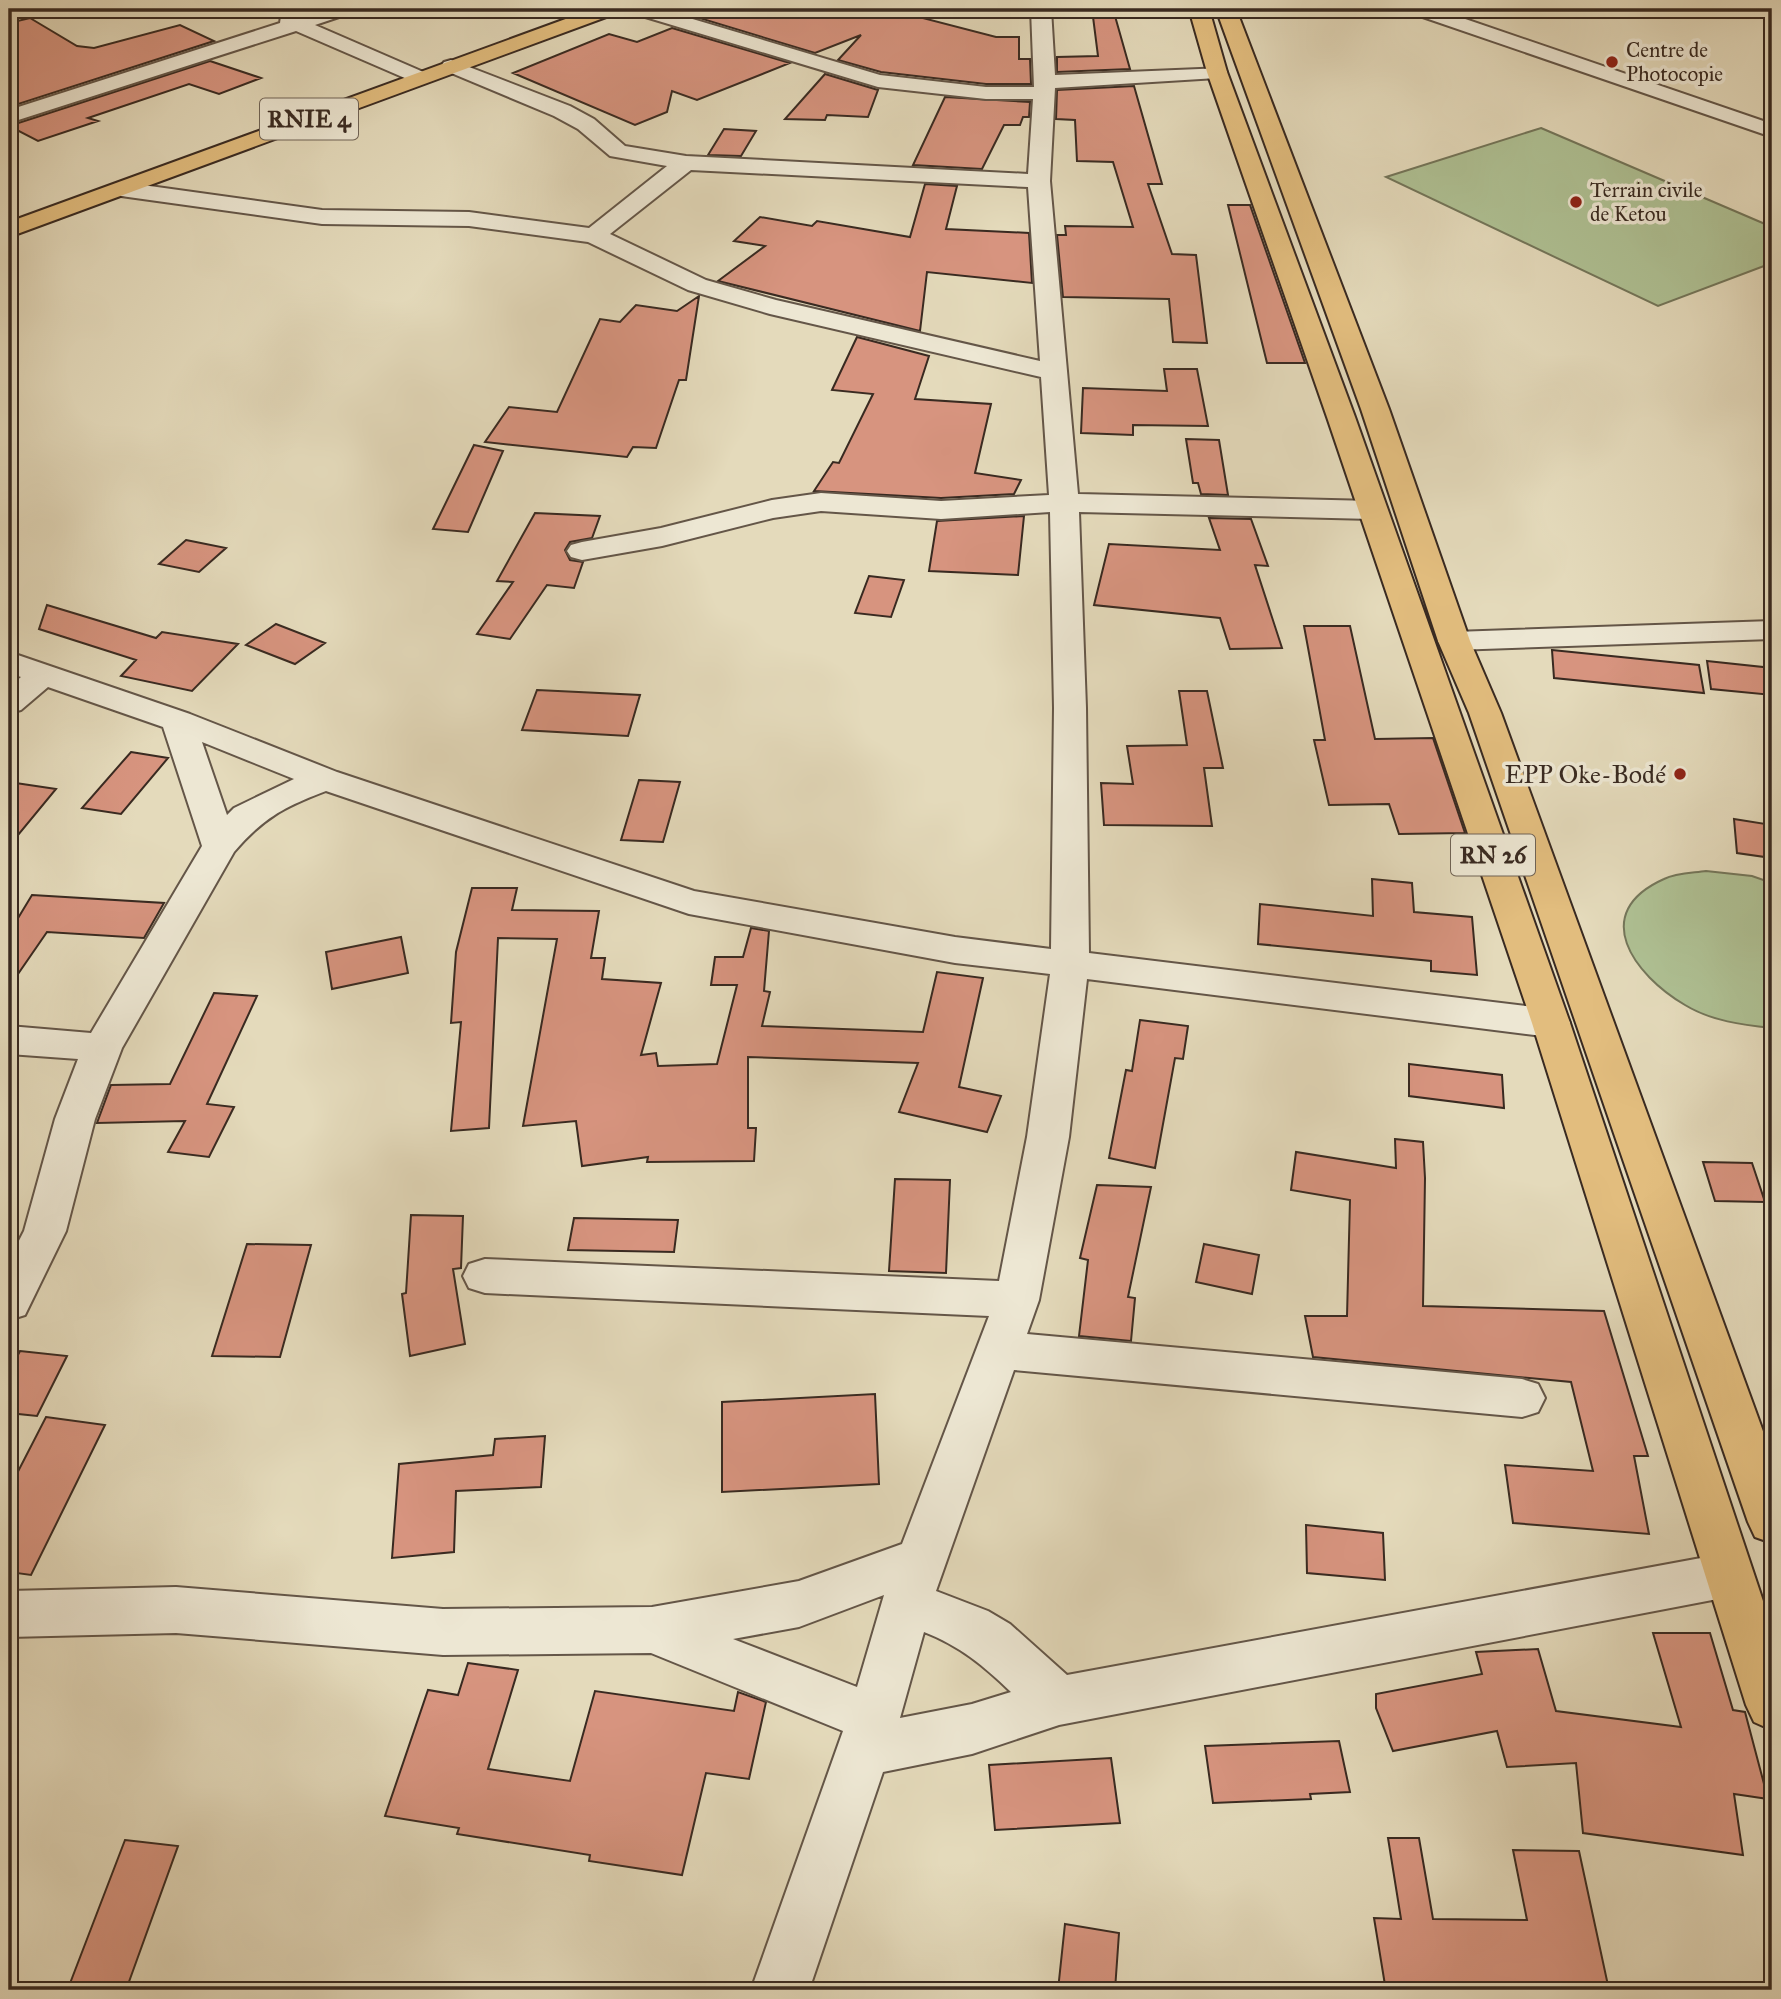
<svg xmlns="http://www.w3.org/2000/svg" width="1781" height="1999" viewBox="0 0 1781 1999" font-family="'IM FELL Great Primer',serif">
<style>
.green{fill:#afc194;stroke:#74765a;stroke-width:2}
.building{fill:#d7947f;stroke:#392a21;stroke-width:2}
.lines{fill:none;stroke-linecap:round;stroke-linejoin:round}
.minor-casing{stroke:#645648;stroke-width:4}
.major-casing{stroke:#392a21;stroke-width:4}
.minor{fill:#ede7d3;fill-rule:evenodd}
.major{fill:#e2bd7e;fill-rule:evenodd}
.poi-dot{fill:#8f2418;stroke:#ede7d3;stroke-width:2.5}
.labels{text-anchor:middle;dominant-baseline:central;stroke-width:7;stroke-linejoin:round;paint-order:stroke}
.far-poi-label{font-size:21px;fill:#392a21;stroke:#ede7d3;text-anchor:start}
.shield{fill:#ede7d3;stroke:#6f6356;stroke-width:2}
.shield-label{font-size:24px;font-weight:bold;fill:#392a21}
.poi-label{font-size:26px;fill:#392a21;stroke:#ede7d3;text-anchor:end}
</style>
<rect width="100%" height="100%" fill="#e4dabb"/>
<filter id="stains"><feTurbulence type="fractalNoise" baseFrequency=".00286" numOctaves="4"/><feColorMatrix values="0 0 0 0 .2 0 0 0 0 .09 0 0 0 0 .02 0 0 0 .5 -.17"/></filter>
<radialGradient id="worn" r=".72"><stop offset=".6" stop-color="#630" stop-opacity="0"/><stop offset="1" stop-color="#630" stop-opacity=".3"/></radialGradient>
<path class="green" d="M1541,128L1772,227V263L1658,306L1386,177Z
M1706,871L1752,876L1772,883V1028C1743,1025 1711,1021 1685,1005C1634,975 1588,913 1664,879C1676,873 1693,873 1706,871Z"/>
<path class="building" d="M704,9H922L911,15L996,37H1019V59H1030L1031,84H986L881,72L838,60L861,35L815,53L696,17L704,14Z
M1092,9H1113L1130,69L1057,72V57L1098,56Z
M30,18L77,46L94,48L180,25L214,41L9,107V23Z
M672,28L790,63L697,100L672,91L667,112L635,125L513,73L609,34L637,42Z
M210,61L261,78L219,94L189,84L88,118L98,121L38,141L9,126Z
M825,74L878,90L868,117L827,115L825,120L785,119Z
M1134,86L1162,184H1148L1172,254L1196,255L1207,343L1173,342L1169,299L1063,297L1057,235H1066L1065,226L1133,227L1113,162L1077,161L1075,120L1056,119L1057,90Z
M945,97L1030,102L1029,117H1023L1020,125H1004L982,169L913,165Z
M724,129L756,131L741,156L708,155Z
M925,184L957,186L946,229L1029,233L1032,283L927,272L920,331L718,281L765,246L734,241L760,217L812,226L817,221L910,237Z
M1228,205H1250L1305,363H1267Z
M699,296L686,380H679L656,448L633,447L627,457L485,442L509,407L557,412L600,319L620,322L636,305L677,311Z
M857,337L929,356L915,399L991,404L975,473L1021,480L1014,494L941,498L814,491L833,462L839,463L873,394L832,390Z
M1164,369H1197L1208,426L1133,425V435L1081,433L1083,388L1167,391Z
M1186,439L1219,440L1228,495L1201,494L1198,483H1193Z
M474,445L503,451L468,532L433,529Z
M535,513L600,516L592,538L570,542L565,550L570,560L583,562L574,588L547,585L510,639L477,634L513,582L497,581Z
M1024,516L1018,575L929,571L937,521Z
M1209,518L1251,519L1268,566L1255,565L1282,648L1230,649L1220,618L1094,605L1109,544L1220,550Z
M186,540L226,548L199,572L159,564Z
M869,576L904,580L891,617L855,613Z
M47,605L156,638L162,632L238,644L192,691L121,676L136,660L39,629Z
M276,624L325,643L295,664L246,645Z
M1304,626H1350L1375,739L1433,738L1465,833L1399,834L1389,804L1329,805L1314,740H1325Z
M1552,650L1699,665L1704,693L1554,678Z
M1707,661L1772,668V695L1711,689Z
M537,690L640,695L628,736L522,730Z
M1179,691H1207L1223,768H1204L1212,826L1104,825L1101,783L1133,784L1127,746L1187,745Z
M131,752L168,758L121,814L82,808Z
M639,780L680,782L663,842L621,840Z
M9,782L56,789L9,846Z
M1734,819L1772,825V858L1737,853Z
M1372,879L1412,883L1414,912L1472,917L1477,975L1431,971V961L1258,944L1260,904L1373,916Z
M472,888H517L512,910L599,911L591,958H605L602,979L661,983L641,1055L656,1053L658,1066L717,1064L737,985H711L715,957H743L751,928L769,931L764,991L770,992L762,1026L923,1032L937,972L983,978L959,1087L1001,1096L987,1132L899,1112L918,1063L748,1057V1128H756L754,1161L647,1162L648,1157L582,1166L576,1121L523,1126L557,939L498,938L489,1128L451,1131L461,1022L451,1023L456,952Z
M32,895L164,903L144,938L47,932L9,987V933Z
M401,937L408,973L332,989L326,952Z
M214,993L257,996L207,1104L234,1107L209,1157L168,1152L185,1121L97,1123L111,1085L170,1084Z
M1140,1020L1188,1026L1183,1059L1175,1058L1155,1168L1109,1158L1126,1070L1132,1071Z
M1409,1064L1502,1075L1504,1108L1409,1096Z
M1395,1139L1423,1142L1425,1178L1423,1306L1604,1311L1648,1456H1634L1649,1534L1513,1523L1505,1465L1593,1471L1571,1382L1313,1357L1305,1316H1347L1350,1200L1291,1190L1296,1152L1396,1168Z
M1703,1162L1752,1163L1765,1202L1715,1201Z
M895,1179L950,1180L946,1273L889,1271Z
M1097,1185L1151,1187L1128,1297L1135,1298L1131,1341L1079,1336L1088,1260L1080,1258Z
M411,1215L463,1216L461,1268L453,1269L465,1344L410,1356L402,1294L406,1293Z
M574,1218L678,1220L674,1252L568,1250Z
M247,1244L311,1245L280,1357L212,1356Z
M1204,1244L1259,1255L1252,1294L1196,1282Z
M20,1351L67,1356L37,1416L9,1413V1372Z
M875,1394L879,1484L722,1492V1402Z
M46,1417L105,1425L31,1575L9,1572V1489Z
M545,1436L541,1487L456,1491L454,1552L392,1558L399,1464L493,1455L495,1439Z
M1306,1525L1383,1533L1385,1580L1307,1573Z
M1653,1633H1710L1733,1710L1745,1712L1768,1799L1734,1794L1743,1855L1583,1833L1576,1763L1507,1767L1497,1731L1393,1751L1376,1708V1694L1482,1674L1476,1652L1538,1649L1556,1711L1681,1727Z
M468,1663L518,1670L488,1769L570,1781L595,1691L734,1711L738,1692L766,1702L749,1779L706,1773L682,1875L589,1861L590,1855L457,1834L459,1828L385,1816L428,1690L458,1695Z
M1339,1741L1350,1792L1310,1794L1311,1799L1213,1803L1205,1746Z
M1111,1758L1120,1823L995,1830L989,1765Z
M1388,1838H1419L1433,1919L1527,1920L1513,1850L1579,1851L1609,1990H1540L1539,1985H1385L1374,1918L1401,1919Z
M125,1840L178,1846L126,1990L69,1986Z
M1065,1924L1119,1933L1115,1990H1058Z"/>
<g class="lines">
<g class="minor-casing">
<path id="minor" d="M325,9H354L351,13L315,25L428,74L431,78L428,82H414L296,31L9,123V110L280,23L281,16L298,17Z
M629,9H659L880,75L986,87H1034L1031,9H1051L1055,75L1224,68L1227,72L1224,76L1217,78L1055,88L1050,181L1078,494L1372,501L1382,504L1387,510L1382,516L1372,519L1079,512L1086,708L1089,953L1551,1009L1565,1013L1570,1023L1565,1033L1551,1037L1087,979L1069,1137L1039,1300L1027,1334L1522,1379L1538,1384L1545,1398L1538,1412L1522,1417L1014,1370L936,1591L988,1611L1010,1624L1067,1675L1728,1553L1746,1559L1753,1575L1746,1591L1728,1597L1059,1725L972,1754L883,1772L809,1990H751L843,1731L651,1653L443,1655L176,1633L9,1637V1591L176,1587L443,1609L652,1607L799,1581L902,1544L989,1316L485,1293L469,1288L463,1276L469,1264L485,1259L999,1281L1027,1137L1050,974L955,963L689,914L326,791C284,807 263,818 234,852L122,1048L95,1119L66,1231L25,1315L9,1320V1260L24,1231L55,1119L78,1059L9,1054V1026L91,1033L202,846L163,727L48,687L21,710L9,713V687L21,677L9,673V652L190,714L337,772L694,891L955,937L1051,949L1054,708L1050,512L941,519L821,511L773,518L662,546L582,560L571,557L567,551L571,545L582,542L661,528L772,500L821,493L941,501L1049,495L1041,377L770,314L688,290L588,242L469,226L322,224L121,196L110,189L121,182L322,210L469,212L589,228L667,166L610,156L578,129L554,116L444,70L441,66L444,62L451,60L570,106L594,119L625,146L686,156L1028,174L1033,99H986L878,87L632,13ZM691,170L1028,187L1040,361L776,300L706,280L610,234ZM202,742L294,779L234,808L227,815ZM884,1595L857,1687L733,1639L799,1627ZM924,1632C960,1646 984,1666 1011,1692L972,1704L900,1718Z
M1408,9H1436L1772,124V137L1411,13Z
M1772,621V639L1454,650L1443,648L1438,641L1443,634L1454,632Z"/>
</g>
<g class="major-casing">
<path id="major" d="M593,9H620L617,13L9,237V222Z
M1189,9H1209L1227,72L1355,417L1570,1023L1772,1628V1730L1754,1722L1746,1705L1532,1023L1327,417L1207,72Z
M1216,9H1236L1389,409L1470,641L1501,713L1772,1456V1543L1755,1537L1748,1522L1469,713L1438,641L1361,409Z"/>
</g>
<use href="#minor" class="minor"/>
<use href="#major" class="major"/>
</g>
<g class="poi-dot">
<circle cx="1612" cy="62" r="7"/>
<circle cx="1576" cy="202" r="7"/>
<circle cx="1680" cy="774" r="7"/>
</g>
<g class="labels">
<g class="far-poi-label">
<text x="1626" y="50">Centre de<tspan x="1626" dy="24">Photocopie</tspan></text>
<text x="1590" y="190">Terrain civile<tspan x="1590" dy="24">de Ketou</tspan></text>
</g>
<g class="shield">
<rect x="260" y="98.5" width="98" height="41" rx="5"/>
<rect x="1451" y="834.5" width="84" height="41" rx="5"/>
</g>
<g class="shield-label">
<text x="309" y="119">RNIE 4</text>
<text x="1493" y="855">RN 26</text>
</g>
<g class="poi-label">
<text x="1666" y="774">EPP Oke-Bodé</text>
</g>
</g>
<rect width="1781" height="1999" fill="none" stroke="#e4dabb" stroke-width="35"/>
<rect x="10" y="10" width="1760" height="1978" fill="none" stroke="#392a21" stroke-width="3.5"/>
<rect x="18" y="18" width="1746" height="1964" fill="none" stroke="#392a21" stroke-width="2"/>
<rect width="100%" height="100%" filter="url(#stains)"/>
<rect width="100%" height="100%" fill="url(#worn)"/>
</svg>
